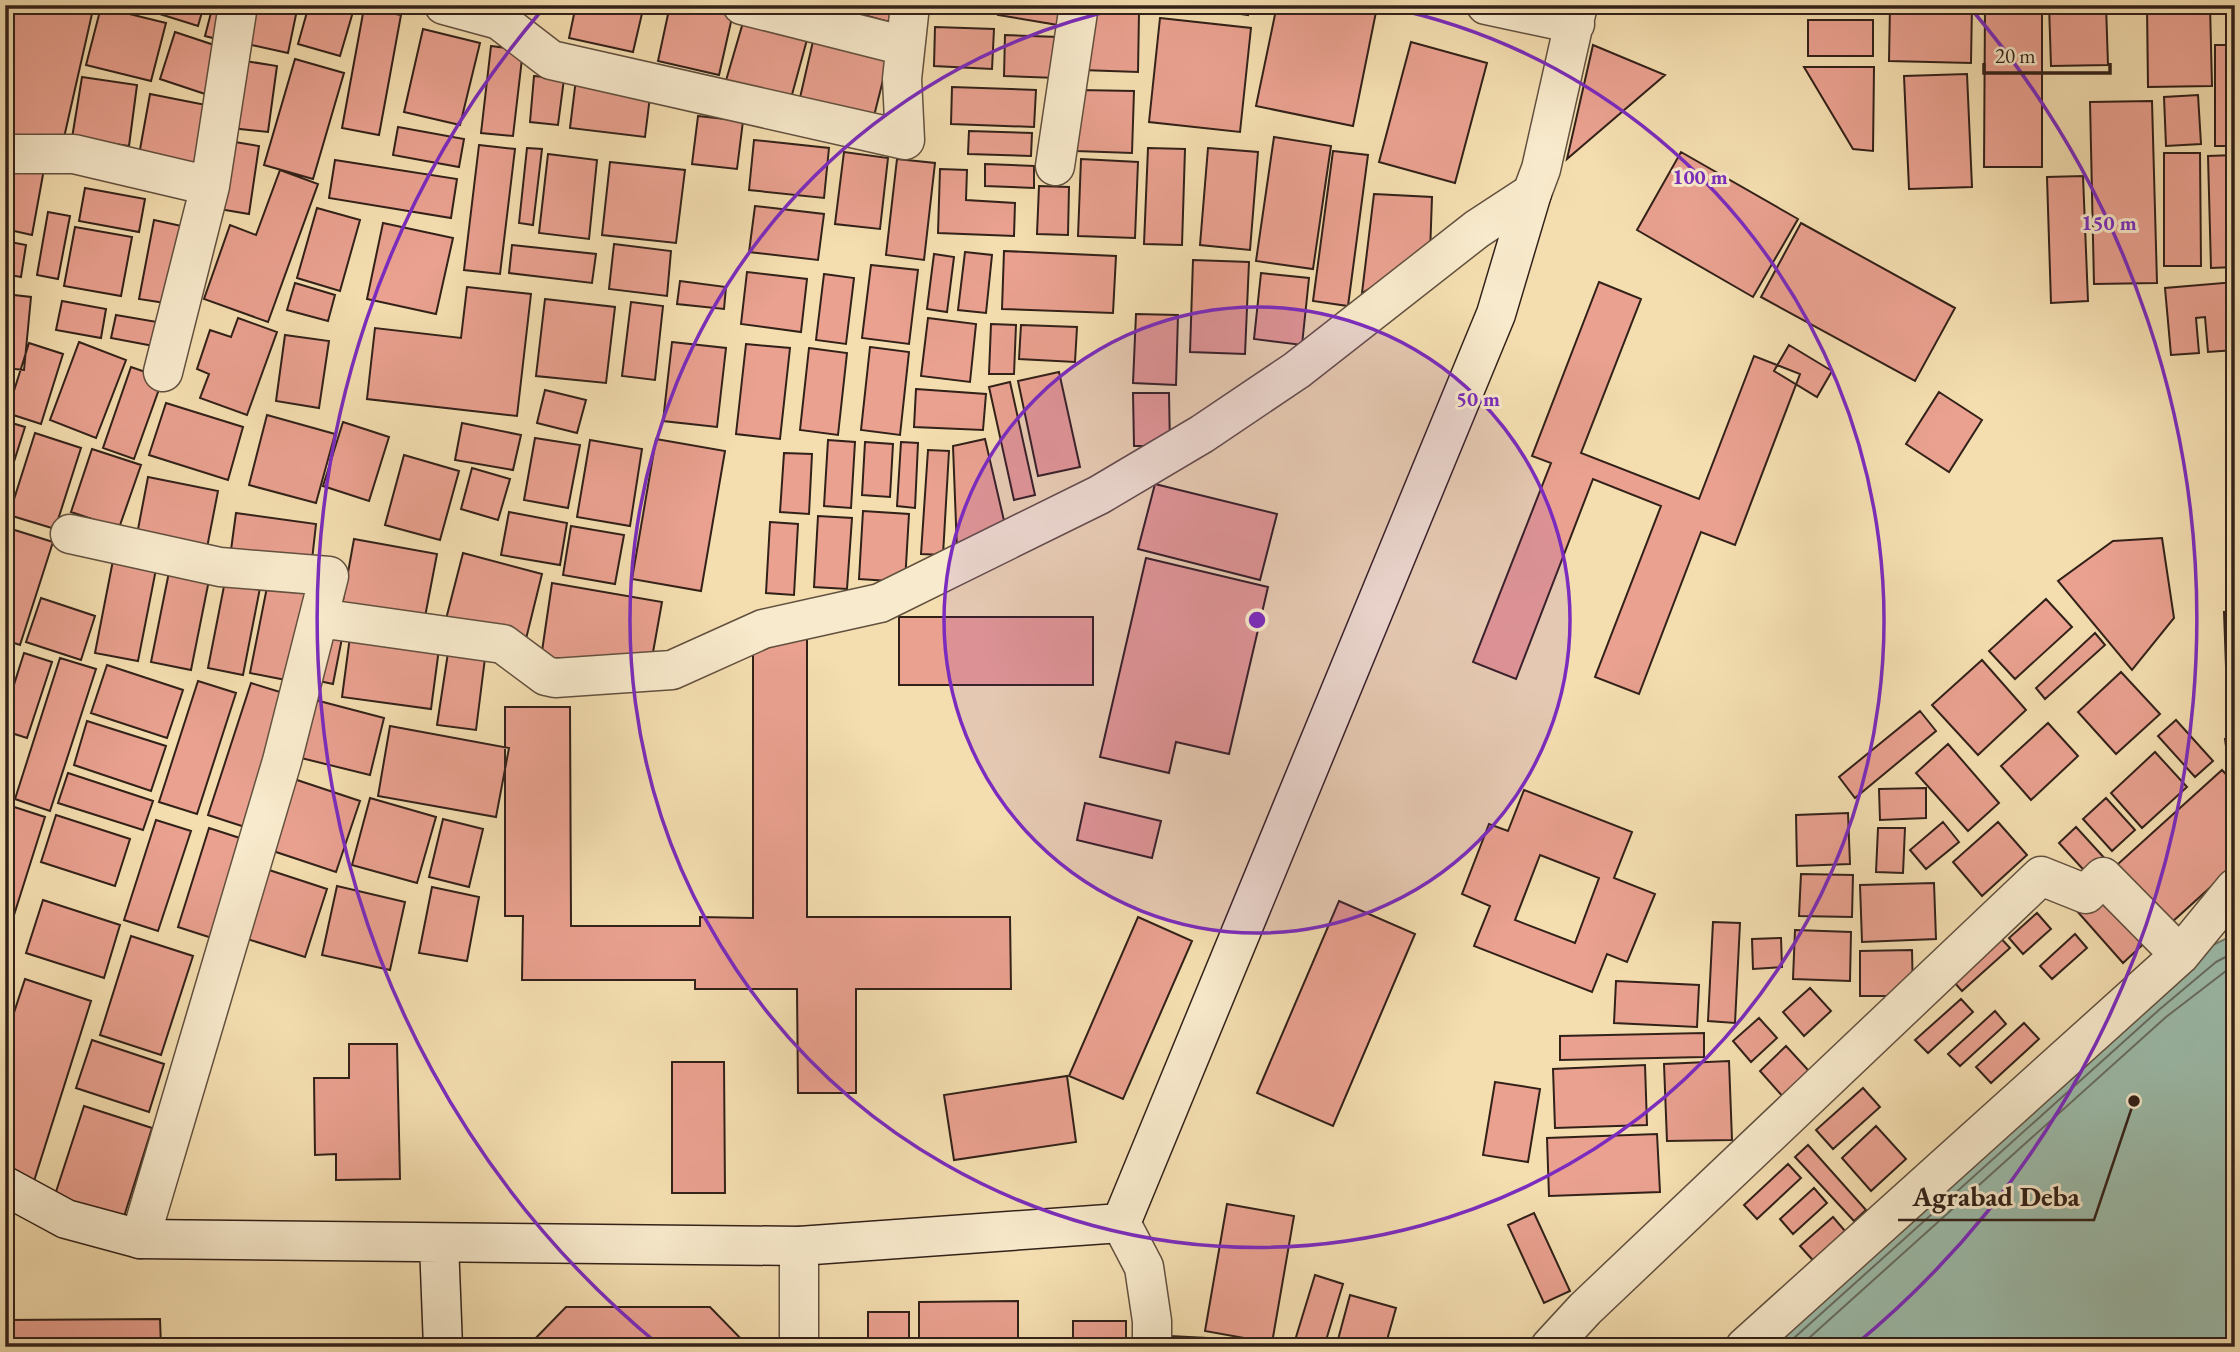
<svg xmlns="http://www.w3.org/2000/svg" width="2240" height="1352" viewBox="0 0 2240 1352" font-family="'EB Garamond',serif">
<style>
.water{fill:#9cbcab;stroke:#727e71;stroke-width:2}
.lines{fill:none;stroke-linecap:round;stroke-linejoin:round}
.shore{stroke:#676e62;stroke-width:2}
.building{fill:#eaa190;stroke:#322119;stroke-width:2;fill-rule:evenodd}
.street-casing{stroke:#62503f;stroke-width:41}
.secondary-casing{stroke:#322119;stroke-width:41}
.street{stroke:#f8eacc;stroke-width:38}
.secondary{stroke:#f8eacc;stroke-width:38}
.ring{fill:none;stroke:#7b2cbf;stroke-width:3.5}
.centre{fill:#7b2cbf;stroke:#f8eacc;stroke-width:3.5}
.ring-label{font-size:21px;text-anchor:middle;font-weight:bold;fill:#7b2cbf;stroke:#f8eacc;stroke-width:6;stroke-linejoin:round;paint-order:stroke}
.leader{fill:none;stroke:#322119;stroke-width:2.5}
.callout-dot{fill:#322119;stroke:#f8eacc;stroke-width:2.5}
.callout-label{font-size:28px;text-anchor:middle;font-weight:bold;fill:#322119;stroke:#f8eacc;stroke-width:6;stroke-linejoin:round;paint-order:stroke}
</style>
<rect width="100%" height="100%" fill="#f4deb0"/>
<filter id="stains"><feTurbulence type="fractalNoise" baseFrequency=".00286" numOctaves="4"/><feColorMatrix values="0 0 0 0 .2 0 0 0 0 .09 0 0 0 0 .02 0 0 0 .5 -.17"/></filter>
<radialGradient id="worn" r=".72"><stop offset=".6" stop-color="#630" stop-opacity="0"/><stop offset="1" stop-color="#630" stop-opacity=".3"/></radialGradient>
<path class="water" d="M2235,934V1347H1760L2207,948Z"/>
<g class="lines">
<path class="shore" d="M1784,1347L2160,1009L2216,962L2235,952
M1799,1347L2166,1017L2235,964"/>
</g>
<path class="building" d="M5,5H94L63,142L5,143Z
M148,5H204L198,26L147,10Z
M213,5H233L224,41L205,36Z
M246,5H298L288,53L238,42Z
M309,5H355L340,56L298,44Z
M576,5H644L633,52L569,38Z
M670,5H700L733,13L719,75L658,61Z
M827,5H897L893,23Z
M944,5H987L986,13Z
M1000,5H1061L1058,25L998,15Z
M1181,5H1249L1248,15Z
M1277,5H1343L1376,12L1353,126L1256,106Z
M1816,5H1885L1884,12L1816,9Z
M1890,5H1972L1971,63L1889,61Z
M1985,5H2042V167H1984Z
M2049,5H2106L2108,65L2051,66Z
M2210,5L2212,86L2148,87L2147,6Z
M101,7L166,23L151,81L86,65Z
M364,8L401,15L379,135L342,128Z
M1084,10L1139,12L1138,72L1082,70Z
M1160,18L1251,28L1240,132L1149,122Z
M744,19L808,36L790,102L725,84Z
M1808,20H1873V56H1808Z
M935,27L994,29L992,69L934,66Z
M423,29L480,43L460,125L404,112Z
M175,32L226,49L211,96L160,79Z
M1005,35L1059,37L1057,78L1004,76Z
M814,37L889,56L873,120L799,102Z
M1411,42L1487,63L1455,183L1379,162Z
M1593,45L1665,75L1567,159Z
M2215,45H2235V146H2215Z
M491,46L523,50L513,136L481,133Z
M295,59L344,73L313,179L264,165Z
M239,60L277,66L268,132L231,128Z
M1804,67H1874L1873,151L1853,149Z
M1967,74L1972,187L1909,189L1904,76Z
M534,76L564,79L558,125L530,122Z
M82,77L137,85L129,146L72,138Z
M576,79L651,88L645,137L570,128Z
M952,87L1036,90L1034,127L951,124Z
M1079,90L1134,91L1132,153L1076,151Z
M150,94L211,106L201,166L139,155Z
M2198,95L2201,144L2166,146L2164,97Z
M2152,101L2157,283L2094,284L2090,102Z
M698,116L743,121L737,169L692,164Z
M398,127L464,139L459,167L393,155Z
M969,131L1032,133L1031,156L968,154Z
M1274,137L1331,146L1313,269L1256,261Z
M754,140L829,148L824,198L749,190Z
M229,141L259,146L249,214L219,209Z
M479,145L515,149L500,274L464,270Z
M527,148L542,149L533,225L519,223Z
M1148,148L1185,149L1182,245L1144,244Z
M1208,148L1258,152L1250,250L1200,245Z
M1333,151L1368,155L1348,306L1313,301Z
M844,152L888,158L880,229L835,224Z
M1681,152L1798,219L1753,297L1637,230Z
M2164,153H2200L2201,266H2164Z
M548,154L597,160L589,239L539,233Z
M2235,155V267L2211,268L2208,156Z
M897,159L935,163L924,260L886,255Z
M1081,159L1138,162L1135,238L1078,236Z
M335,160L457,179L451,218L329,198Z
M610,162L685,170L676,243L602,235Z
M13,163L44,169L32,235L5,229V206Z
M985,164L1034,166V188L985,186Z
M940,169L967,170L966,200L1015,203L1014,236L938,233Z
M280,170L318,184L268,322L204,299L230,225L256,235Z
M2083,176L2088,301L2051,303L2047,177Z
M1039,186L1069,187L1068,235L1037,234Z
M85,188L145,199L139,232L79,221Z
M1374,194L1432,197L1430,254L1362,293Z
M755,206L824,214L818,260L749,252Z
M317,208L360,220L340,291L297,278Z
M48,212L70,216L58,279L37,275Z
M154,220L186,227L172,304L139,299Z
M383,223L453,238L436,314L367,299Z
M1801,223L1955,308L1915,381L1761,297Z
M75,227L132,237L121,296L64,286Z
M5,241L26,245L21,277L5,274Z
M614,244L671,251L667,296L609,289Z
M512,245L596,254L592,283L509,273Z
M1004,251L1116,256L1113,313L1002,309Z
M965,252L992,255L986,313L958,310Z
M934,254L954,257L947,312L927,309Z
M1193,260L1249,262L1245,354L1190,352Z
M871,265L918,270L909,344L862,338Z
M747,272L807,279L801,332L741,324Z
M1261,273L1309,278L1302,345L1254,339Z
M824,274L854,278L846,344L816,340Z
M680,281L726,287L724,309L677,304Z
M1599,282L1641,299L1581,453L1699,499L1754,356L1800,374L1735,545L1701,532L1639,694L1595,677L1661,506L1593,479L1516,679L1473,662L1551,463L1532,456Z
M2235,282V350L2208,352L2205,317L2196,318L2199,353L2171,355L2165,288Z
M295,283L335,295L328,321L287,310Z
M467,287L531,294L517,416L367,399L375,328L461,338Z
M5,294L31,297L24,370L5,368Z
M545,299L615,307L606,383L536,376Z
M62,301L106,309L101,338L56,330Z
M631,302L663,306L655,380L622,376Z
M1136,314L1178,315L1176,385L1133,383Z
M116,315L163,323L159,347L111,338Z
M238,318L277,332L247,415L200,398L209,374L197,369L210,330L231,337Z
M928,318L976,324L970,382L921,376Z
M991,324L1016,325L1014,374H989Z
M1021,325L1077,327L1075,362L1019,359Z
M285,335L329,341L319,408L276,401Z
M79,342L126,360L96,438L50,420Z
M672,342L726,348L717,427L663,421Z
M29,343L63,354L41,424L7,413Z
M746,344L790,348L780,439L736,434Z
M1789,345L1832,371L1817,397L1774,371Z
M870,347L909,352L900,435L861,430Z
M809,348L847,353L838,435L800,430Z
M131,367L163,378L134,459L103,448Z
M1059,372L1080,467L1038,476L1018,381Z
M1010,382L1035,495L1014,500L989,387Z
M916,389L986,394L983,430L914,427Z
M545,390L586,400L577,433L537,423Z
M1939,392L1982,420L1949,472L1906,444Z
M1133,393H1169L1170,446H1134Z
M166,403L243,427L228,480L149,455Z
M267,415L335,434L316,503L249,485Z
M5,421L25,427L5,490Z
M343,422L389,437L369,501L323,486Z
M462,423L521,435L513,470L455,460Z
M35,433L81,448L55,529L9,515Z
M535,438L580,445L568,508L524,500Z
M656,439L725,451L701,591L632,579Z
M985,439L1005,525L957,550L953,446Z
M590,440L642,449L630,526L577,517Z
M828,440L855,442L851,508L824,506Z
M865,442L893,444L890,497L862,495Z
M901,442L918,443L915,508L897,506Z
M92,449L141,465L119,528L71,512Z
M928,450L949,451L943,555L921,554Z
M784,453L812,454L809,514L780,512Z
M404,455L459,471L440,540L385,525Z
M472,468L510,479L498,520L461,509Z
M148,477L218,491L205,558L135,545Z
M1155,484L1277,514L1260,580L1138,549Z
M863,511L909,514L905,582L859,579Z
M509,512L567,523L560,565L501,555Z
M236,513L316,524L312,560L231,550Z
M818,516L852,518L847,589L814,587Z
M770,522L798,524L794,595L766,593Z
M571,526L624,535L615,584L563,575Z
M5,527L53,542L20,645L5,640Z
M2162,538L2174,618L2132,670L2058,581L2113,541Z
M354,539L437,554L424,622L342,606Z
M115,550L158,559L138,661L95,653Z
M463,553L542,574L525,643L445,623Z
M1146,558L1268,587L1229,754L1176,742L1169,773L1100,757Z
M169,572L209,580L191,670L151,662Z
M269,577L310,585L291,681L250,673Z
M225,581L260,588L243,675L208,668Z
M552,583L662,602L652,658H541Z
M41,598L95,616L81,660L26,642Z
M2046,599L2072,627L2015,679L1989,651Z
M2235,611V694H2227L2224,612Z
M899,617H1093V685H899Z
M753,623H807V917H1010L1011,989H856V1093H798L797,989H695V980H522L523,916H505V707H570L571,926H700V917L753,918Z
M351,629L440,641L431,709L342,697Z
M2095,633L2105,645L2045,699L2036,688Z
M319,634L342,638L333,684L310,679Z
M449,646L486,650L476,730L437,725Z
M24,653L52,662L27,738L5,731V713Z
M60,658L96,669L50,811L15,799Z
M1982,660L2026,710L1978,755L1932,705Z
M107,665L183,690L167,738L91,713Z
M2121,672L2160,714L2116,754L2078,712Z
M198,681L236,693L197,814L159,802Z
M251,683L293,696L251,829L208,815Z
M304,697L384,718L370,775L289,755Z
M1920,711L1936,731L1855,798L1839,777Z
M2176,720L2213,761L2195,777L2158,736Z
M87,721L166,746L151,791L74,765Z
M2048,723L2078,756L2031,800L2001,766Z
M390,726L509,748L496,817L378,796Z
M2235,738V768L2229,769L2225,739Z
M1948,744L1999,803L1968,831L1916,773Z
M2155,752L2187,787L2142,828L2111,793Z
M2222,770L2235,784V865L2161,932L2108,873Z
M68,773L153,801L143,830L58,803Z
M291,778L360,801L336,872L267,849Z
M1926,788V818L1880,820L1879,789Z
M1524,790L1632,832L1614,878L1655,894L1627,962L1607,954L1592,992L1474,946L1490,906L1462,894L1489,824L1508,831ZM1540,855L1599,878L1575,943L1515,920Z
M370,798L436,817L417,883L352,865Z
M2106,798L2135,830L2112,851L2083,819Z
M1085,803L1161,821L1152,858L1077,840Z
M5,804L45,817L14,915L5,912Z
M1848,813L1850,864L1797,866L1796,815Z
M56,815L130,839L115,886L41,862Z
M443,819L483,829L469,887L429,877Z
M156,820L191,831L158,931L124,920Z
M1943,822L1959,842L1926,869L1910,850Z
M1998,822L2027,855L1982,896L1953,862Z
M2076,827L2108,862L2091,878L2059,843Z
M209,828L249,841L218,940L178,927Z
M1878,828H1905L1903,873L1876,872Z
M266,869L327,889L305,957L244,938Z
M1801,874L1853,875L1852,917L1799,916Z
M1934,883L1936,939L1862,942L1860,885Z
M337,886L405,902L390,970L322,955Z
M2106,886L2152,936L2123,963L2077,911Z
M432,887L479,897L467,961L419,953Z
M43,900L120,925L104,978L26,953Z
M1339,901L1415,934L1333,1126L1257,1093Z
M2037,913L2051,929L2023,954L2009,938Z
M1138,917L1192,941L1123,1099L1069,1076Z
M1713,922L1740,923L1735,1023L1708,1021Z
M1795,930L1851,932L1850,981L1793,979Z
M1993,930L2010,948L1962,991L1945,972Z
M2075,934L2087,948L2052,979L2040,966Z
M131,936L193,956L161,1055L100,1035Z
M1781,938L1782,967L1753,969L1752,939Z
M1912,950L1913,996H1860V951Z
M25,979L91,1001L34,1181L5,1172V1040Z
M1616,981L1699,985L1697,1027L1614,1023Z
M1810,988L1831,1011L1804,1036L1783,1012Z
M1961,999L1973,1012L1928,1053L1915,1040Z
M1995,1011L2006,1024L1960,1066L1948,1054Z
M1759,1018L1777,1038L1751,1062L1733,1041Z
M2024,1023L2039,1039L1991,1083L1976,1067Z
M1704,1033V1057L1560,1060V1036Z
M92,1040L164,1064L149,1112L76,1088Z
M349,1044H397L400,1179L336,1180V1154L315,1155L314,1078H349Z
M1786,1046L1819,1082L1792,1107L1760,1071Z
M1729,1061L1732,1140L1667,1141L1664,1064Z
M672,1062H724L725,1193H672Z
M1645,1065L1647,1125L1555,1128L1553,1069Z
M1067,1076L1076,1142L954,1160L944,1095Z
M1495,1082L1540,1089L1528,1162L1483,1155Z
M1863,1088L1880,1107L1833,1149L1816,1130Z
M84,1106L152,1128L121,1226L52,1204Z
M1876,1126L1906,1159L1871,1191L1842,1158Z
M1657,1134L1660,1192L1549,1196L1547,1138Z
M1808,1145L1866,1210L1854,1221L1795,1157Z
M1788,1164L1801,1178L1757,1219L1744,1205Z
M1814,1188L1827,1203L1793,1234L1780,1219Z
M1227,1204L1294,1216L1272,1343L1205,1331Z
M1534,1213L1570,1291L1544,1303L1508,1225Z
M1833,1217L1851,1238L1819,1267L1800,1246Z
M1315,1275L1343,1284L1324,1347H1293Z
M1350,1295L1396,1308L1385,1347H1336Z
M1018,1301V1347H919V1302Z
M566,1307H710L749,1347H527Z
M868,1312H909V1347H868Z
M160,1319L161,1347H5V1320Z
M1073,1321H1126V1347H1073Z
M1170,1336L1207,1338L1206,1347H1169Z"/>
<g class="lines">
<g class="street-casing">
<path id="street" d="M444,5L499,20L551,60L905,140L902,79L910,5
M742,5L905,46
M1486,5L1575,24
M5,154H74L210,186
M1055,166L1079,5
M163,372L210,186L238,5
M70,534L220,567L329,576L282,761L140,1239
M319,618L503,644L546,676L555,678L672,670L763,629L880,603L1099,495L1202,434L1297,370L1477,229L1532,193L1541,169L1578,5
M1121,1223L1144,1267L1152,1321V1347
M799,1246V1347
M1550,1347L1585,1309L2041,876L2086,894L2103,877L2180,955
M1745,1347L2180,955L2235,888"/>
</g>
<g class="secondary-casing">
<path id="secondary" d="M5,1186L66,1219L140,1239L799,1246L1121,1223L1496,314L1532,193
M439,1243L443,1347"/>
</g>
<use href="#street" class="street"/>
<use href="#secondary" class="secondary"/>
</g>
<circle cx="1257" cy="620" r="313" fill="#7b2cbf" fill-opacity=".12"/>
<g class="ring">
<circle cx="1257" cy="620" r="313"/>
<path d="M1382 6A627 627 0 1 1 1132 6"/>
<path d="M659 1345A940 940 0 0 1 542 10M1972 10A940 940 0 0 1 1855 1345"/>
</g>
<circle cx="1257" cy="620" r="10" class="centre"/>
<g class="ring-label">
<text x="1700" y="184">100 m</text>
<text x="2109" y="230">150 m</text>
<text x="1478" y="406">50 m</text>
</g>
<path class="leader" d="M2134 1101L2094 1220H1898"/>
<circle class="callout-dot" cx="2134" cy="1101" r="7"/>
<g class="callout-label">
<text x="1996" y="1206">Agrabad Deba</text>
</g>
<rect width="2240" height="1352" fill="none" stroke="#f4deb0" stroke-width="28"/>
<rect x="7" y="7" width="2226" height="1338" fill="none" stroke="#322119" stroke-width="3.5"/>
<rect x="14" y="14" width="2212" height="1324" fill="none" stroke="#322119" stroke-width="2"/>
<path d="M1984 63v10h126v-10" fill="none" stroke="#322119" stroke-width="3.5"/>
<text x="1995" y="63" font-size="21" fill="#322119" stroke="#f8eacc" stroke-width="5" paint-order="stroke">20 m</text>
<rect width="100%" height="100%" filter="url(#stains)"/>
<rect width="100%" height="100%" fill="url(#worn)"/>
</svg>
